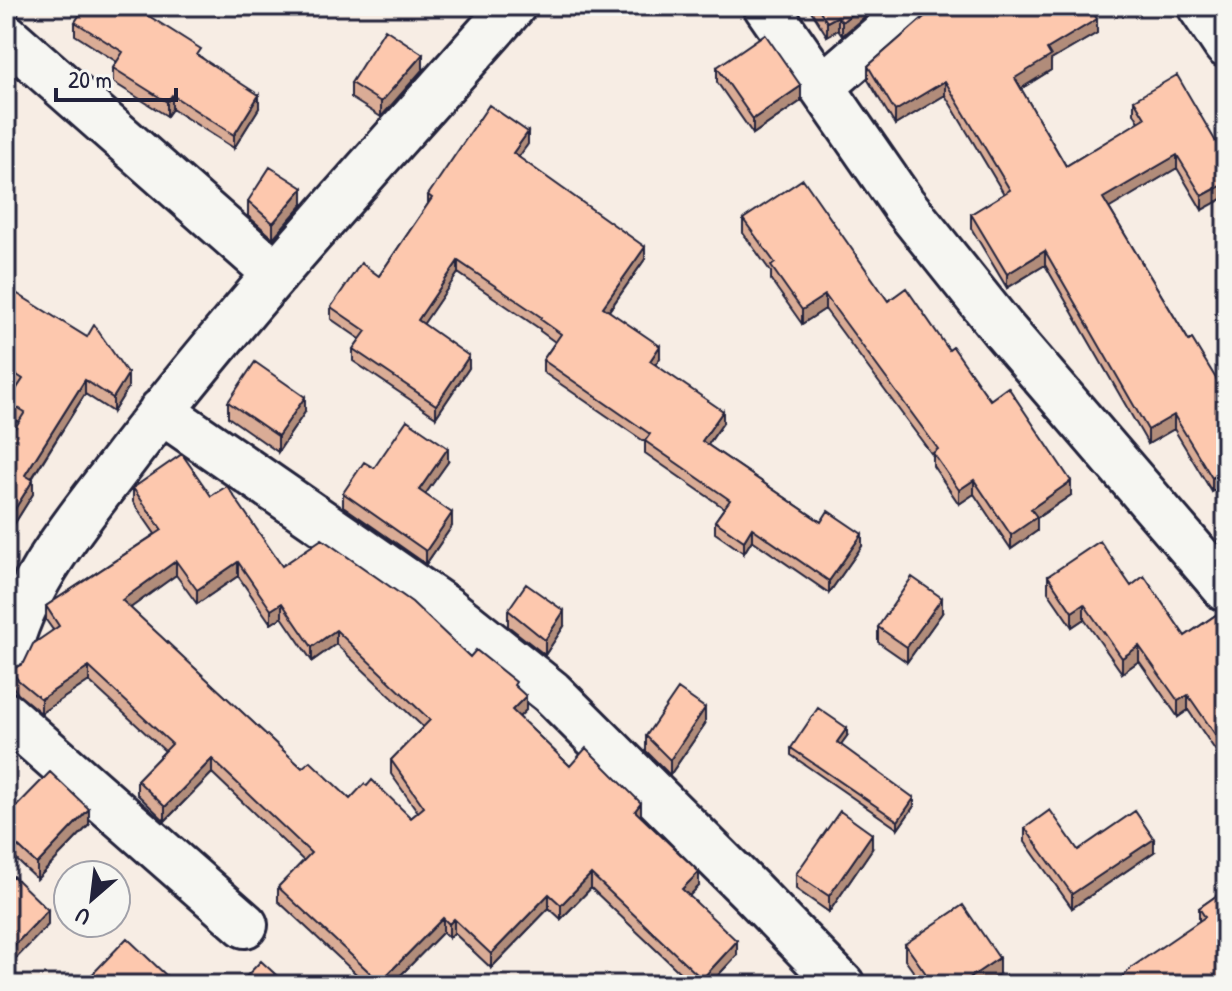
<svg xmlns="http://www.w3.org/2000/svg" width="1232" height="991" viewBox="0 0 1232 991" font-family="'Patrick Hand',sans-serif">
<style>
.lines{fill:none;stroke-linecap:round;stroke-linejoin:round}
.minor-casing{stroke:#22223b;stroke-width:50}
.minor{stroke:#f6f6f2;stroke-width:44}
.wall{fill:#daac96;stroke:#22223b;stroke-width:2;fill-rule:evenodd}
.shaded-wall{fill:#b18c7a;stroke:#22223b;stroke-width:2}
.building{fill:#fdc8ae;stroke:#22223b;stroke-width:2;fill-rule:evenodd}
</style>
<rect width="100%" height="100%" fill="#f7ede4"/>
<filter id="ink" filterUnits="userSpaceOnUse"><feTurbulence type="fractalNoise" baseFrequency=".0125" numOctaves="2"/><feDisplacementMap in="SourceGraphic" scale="16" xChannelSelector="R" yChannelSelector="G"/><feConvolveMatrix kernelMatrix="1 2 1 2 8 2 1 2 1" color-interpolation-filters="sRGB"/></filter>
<g filter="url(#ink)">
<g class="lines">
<g class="minor-casing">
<path id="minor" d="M766,6L903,204L1002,328L1226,589
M1200,6L1226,45
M6,36L276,274
M823,86L915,6
M161,411L447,609L551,692L752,892L842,985
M6,660C24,580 81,517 129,453C249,297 383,153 513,6
M6,715L245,925"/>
</g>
<use href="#minor" class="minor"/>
</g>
<path class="wall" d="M808,6H877L842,36L838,30L827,36Z
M932,10L1094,14L1097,33L1051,60V70L1021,89L1066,166L1139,122L1134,113V100L1226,159L1202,210L1177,168L1109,208L1189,341L1226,395V494L1222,487L1212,492L1174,429L1148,444L1045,265L1007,288L971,228V214L1004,194L945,95L895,125L868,80V66Z
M75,22L201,57L259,108L234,148L172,109L167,116L113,82V68L117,62L75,35Z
M717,67L801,101L753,134L717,82Z
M423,69L381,117L351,98V83Z
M528,144L518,157L645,259L609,311L660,358L655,365L723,423L708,445L821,522L862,546L829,593L752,540L744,553L715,533V521L724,508L645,453V442L543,372V360L555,342L540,331V329L458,273L423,324L469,368L436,417L353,361V349L360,339L331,319V307L379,276L428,204V195Z
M248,201L303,204L273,238L248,216Z
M743,219L888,301L949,350L1071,495L1037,518V531L1011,549L974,494L959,504L933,466V456L825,309L802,324L771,280V272L743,233Z
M6,290L128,388L113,412L85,394L32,479L33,494L13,526L6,521V442L19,422L8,416V402L16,389L6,382Z
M228,402L305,412L278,452L228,417Z
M448,462L425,494L452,526L426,564L343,506V493L374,468Z
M133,488L211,496L282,566L470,657L516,687L526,710L519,717L570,766L641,817L699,886L689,896L737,955L709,985H693L591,888L561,919L549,908L491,968L454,933L449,938L443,932L391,985H368L278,901V887L304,861L212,773L165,821L137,794V780L165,751L89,681L41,713L18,694L11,684V670L24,663L53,630L46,620V606L155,534L133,502ZM176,575L197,604L238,576L271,624L282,617L312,661L336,644L423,727L391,760V774L418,812L411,818L350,799L302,768L130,608Z
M1048,576L1131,586L1185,636L1226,608V766L1188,710L1178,717L1139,661L1122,673L1084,619L1072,627L1048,592Z
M508,610L564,626L545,655L508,626Z
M942,613L907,662L878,642V627Z
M705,724L670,775L646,751V736Z
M847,736L840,745L914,806L898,829L791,755V748Z
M6,817L89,825L37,879L6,850Z
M1025,828L1078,850L1154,852L1072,908L1025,842Z
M872,849L829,912L796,889V874Z
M1226,889V985L1199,921V908Z
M905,944L999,974L982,985H923L905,960Z"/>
<path class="shaded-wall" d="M861,6H877L842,36V22Z
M1088,6H1108L1088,18Z
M838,16V30L827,36V22Z
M1097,19V33L1051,60V70L1015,92V78L1047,49Z
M423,54V69L381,117V102Z
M945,81V95L895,125V111Z
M801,86V101L753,134V119Z
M172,95V109L167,116V102Z
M259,95V108L234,148V135Z
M528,132V144L513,165V153Z
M1177,155V168L1103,212V198Z
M1226,183V197L1202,210V196Z
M303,188V204L273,238V223Z
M645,247V259L603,319V307Z
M1045,251V265L1007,288V274Z
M458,261V273L418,332V320Z
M825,295V309L802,324V310Z
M660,346V358L650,373V361Z
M469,356V368L436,417V405Z
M128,374V388L113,412V398Z
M85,380V394L25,489V475Z
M305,397V412L278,452V436Z
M723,411V423L702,453V441Z
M1174,415V429L1148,444V430Z
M448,448V462L419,503V490Z
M1222,473V487L1212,492V478Z
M33,480V494L13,526V512Z
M974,480V494L959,504V490Z
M1071,481V495L1037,518V531L1011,549V535L1031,509Z
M452,513V526L426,564V551Z
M752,528V540L744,553V541Z
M862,534V546L829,593V581Z
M176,561V575L122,614V600Z
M238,562V576L197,604V590Z
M942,598V613L907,662V647Z
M282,603V617L271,624V610Z
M1084,604V619L1072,627V612Z
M564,611V626L545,655V640Z
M336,630V644L312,661V647Z
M1139,646V661L1122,673V658Z
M89,667V681L41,713V699Z
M1188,695V710L1178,717V701Z
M526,696V710L512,724V710Z
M705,708V724L670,775V760Z
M847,728V736L837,750V742Z
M212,759V773L165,821V807Z
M914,798V806L898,829V821Z
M641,803V817L635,811Z
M89,809V825L37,879V864Z
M872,834V849L829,912V896Z
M1154,839V852L1072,908V894Z
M699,872V886L682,903V889Z
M591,874V888L561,919V905Z
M549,894V908L491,968V954Z
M48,910V925L7,968V953Z
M443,918V932L391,985H380V982Z
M454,919V933L449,938V924Z
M737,941V955L709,985H702V979Z
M999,958V974L982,985H959Z"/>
<path class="building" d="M85,6H133L201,49L197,55L259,95L234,135L172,95L167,102L113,68L123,52L75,22Z
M817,6H861L842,22L838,16L827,22Z
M935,6H1089L1097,19L1047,49L1051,56L1015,78L1066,166L1145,118L1134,100L1177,75L1226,159V183L1202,196L1177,155L1103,198L1189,341L1192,339L1226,395V480L1222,473L1212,478L1174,415L1148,430L1045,251L1007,274L971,214L1010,190L945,81L895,111L868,66L932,10Z
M385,29L423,54L381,102L351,83Z
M765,34L801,86L753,119L717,67Z
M489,105L528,132L513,153L645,247L603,307L660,346L650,361L723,411L702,441L821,522L828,511L862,534L829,581L752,528L744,541L715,521L730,500L645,441L650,434L543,360L561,334L540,319L541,317L458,261L418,320L469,356L436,405L353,349L366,331L331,307L361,263L379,276L432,198L428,195Z
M270,167L303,188L273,223L248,201Z
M803,179L888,301L906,288L949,350L953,347L990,400L1008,387L1071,481L1031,509L1037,517L1011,535L974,480L959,490L933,453L938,449L825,295L802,310L771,266L775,263L743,219Z
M8,288L87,337L94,325L128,374L113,398L85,380L25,475L33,480L13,512L6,507V442L25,412L8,402L23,379L6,368V290Z
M255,362L305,397L278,436L228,402Z
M407,420L448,448L419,490L452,513L426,551L343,493L364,462L374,468Z
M182,454L211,496L227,486L282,566L322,539L412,602L470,657L476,650L516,682L514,685L526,696L512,710L570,766L586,748L641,803L635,811L699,872L682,889L737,941L702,979L591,874L561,905L549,894L491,954L454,919L449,924L443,918L380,982L278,887L311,853L212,759L165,807L137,780L172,744L89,667L41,699L18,680L11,670L24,663L33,644L59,626L46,606L162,530L133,488ZM176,561L197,590L238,562L271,610L282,603L312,647L336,630L430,720L391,760L424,807L411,818L372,780L367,786L364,784L350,799L310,761L302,768L122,600Z
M1100,541L1131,586L1144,576L1185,636L1226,608V750L1188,695L1178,701L1139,646L1122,658L1084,604L1072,612L1048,576Z
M912,577L942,598L907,647L878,627Z
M526,584L564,611L545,640L508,610Z
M678,689L705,708L670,760L646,736Z
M818,708L847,728L837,742L914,798L898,821L791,748Z
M50,772L89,809L37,864L6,835V817Z
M1050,810L1078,850L1135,811L1154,839L1072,894L1025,828Z
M840,811L872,834L829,896L796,874Z
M13,876L48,910L7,953L6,951V882Z
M1226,889V985H1114L1132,967L1205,917L1199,908Z
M963,905L999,958L959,985H934L905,944Z
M127,938L170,979L163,985H84L83,984Z
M261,961L287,985H238Z"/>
</g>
<rect width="1232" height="991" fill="none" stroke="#f6f6f2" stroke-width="32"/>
<rect x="16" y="16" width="1200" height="959" fill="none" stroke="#22223b" stroke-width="3" filter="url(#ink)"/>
<g transform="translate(92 899) rotate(208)"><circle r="38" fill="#f6f6f2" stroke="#a1a1a9" stroke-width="2"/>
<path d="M0-6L14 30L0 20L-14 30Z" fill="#22223b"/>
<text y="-12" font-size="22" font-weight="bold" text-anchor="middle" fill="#22223b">U</text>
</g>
<path d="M56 88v12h120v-12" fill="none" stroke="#22223b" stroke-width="4"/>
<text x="68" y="88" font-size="24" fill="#22223b" stroke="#f6f6f2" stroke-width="6" paint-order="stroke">20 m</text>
</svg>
